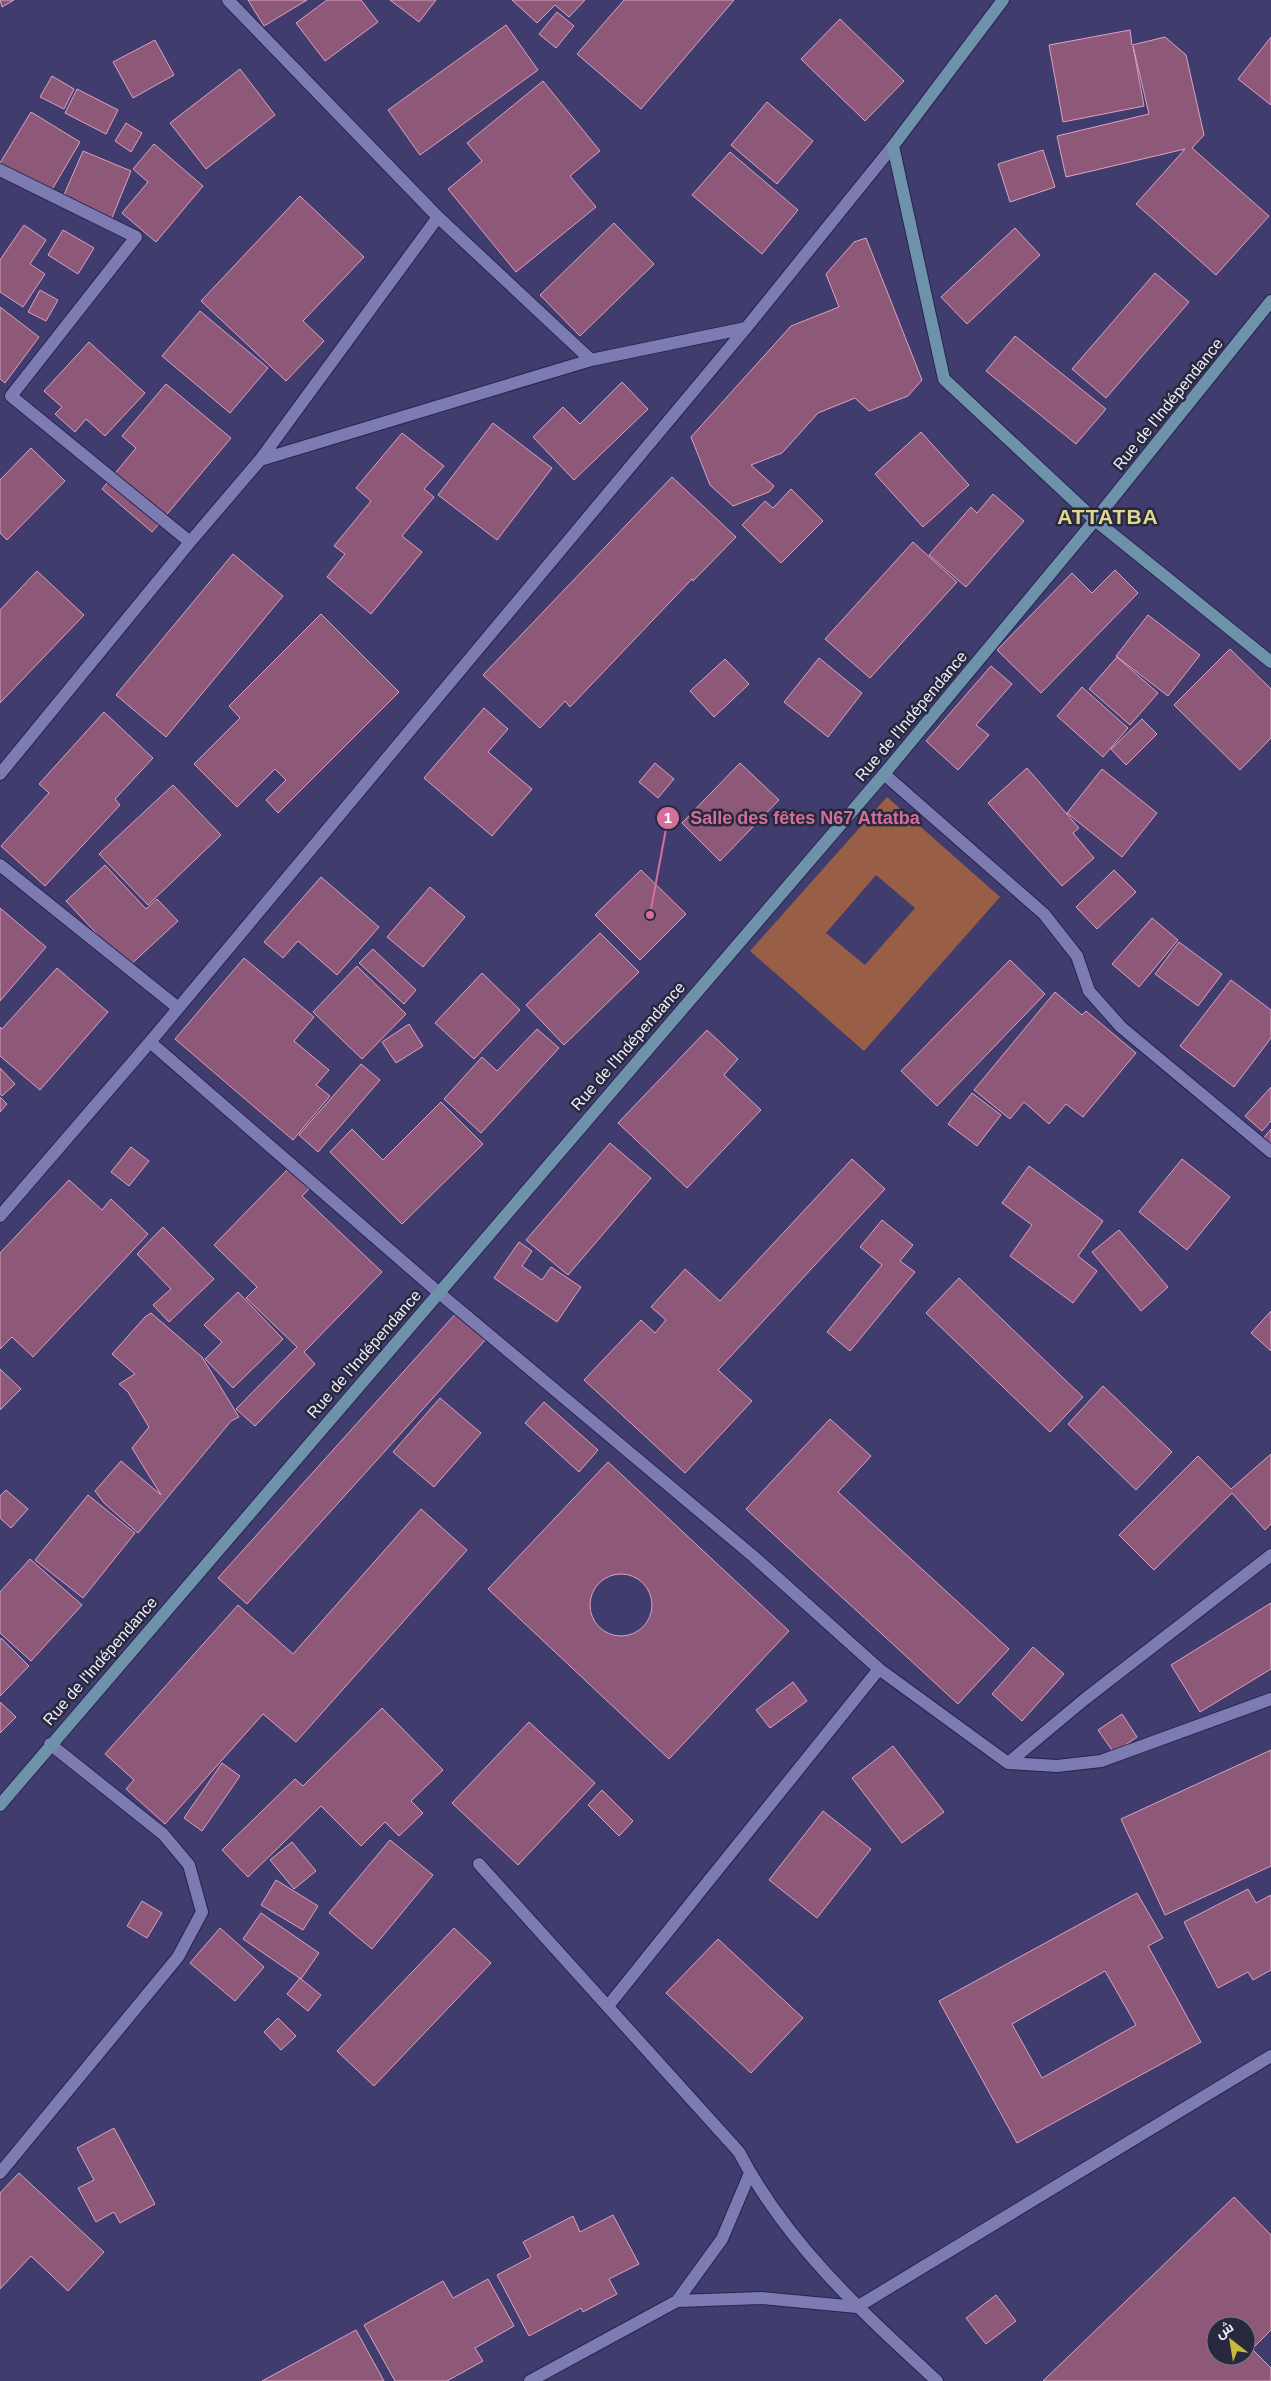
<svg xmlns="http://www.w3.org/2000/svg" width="1271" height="2381" viewBox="0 0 1271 2381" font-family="Helvetica,Cairo,sans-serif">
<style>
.green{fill:#985f46;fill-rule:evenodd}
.building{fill:#8e5978;stroke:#dca1c2;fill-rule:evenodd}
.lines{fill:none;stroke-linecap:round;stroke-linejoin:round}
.street-casing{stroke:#272251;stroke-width:14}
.secondary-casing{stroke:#272251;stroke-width:14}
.street{stroke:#7d7cb2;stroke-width:12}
.secondary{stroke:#6e92aa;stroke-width:12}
.labels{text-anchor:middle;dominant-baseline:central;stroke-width:5;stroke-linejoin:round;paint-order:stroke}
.street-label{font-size:16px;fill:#eff0fc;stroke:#28283e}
.district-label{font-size:21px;font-weight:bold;letter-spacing:1px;fill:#dfd98a;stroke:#28283e}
.leader{fill:none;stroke:#d46e9b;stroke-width:2}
.callout-dot{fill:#d46e9b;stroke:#28283e;stroke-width:2}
.mark-label{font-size:15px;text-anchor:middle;font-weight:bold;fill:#fff}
.callout-label{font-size:18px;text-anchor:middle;font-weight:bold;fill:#d46e9b;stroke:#28283e;stroke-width:5;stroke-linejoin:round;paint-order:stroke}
</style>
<rect width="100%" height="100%" fill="#403d6e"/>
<path class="green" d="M887,797L1000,897L864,1051L750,951ZM876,875L915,908L865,965L826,933Z"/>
<path class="building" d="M0,0H14L2,7Z
M248,0H307L264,26Z
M327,0H361L378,22L325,61L296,23Z
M390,0H436L419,22Z
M512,0H585L569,17L555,5L537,23Z
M624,0H734L641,109L577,54Z
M557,12L574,26L556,48L539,34Z
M840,19L904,81L865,121L801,59Z
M506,25L538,70L420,155L388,110Z
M1130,30L1132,45L1165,37L1186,55L1204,135L1192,148L1269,216L1216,275L1136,204L1185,149L1066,177L1057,136L1149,114L1133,46L1144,106L1063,122L1049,45Z
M1271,37V105L1238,79Z
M155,40L174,75L133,98L113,62Z
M240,69L275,115L206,169L170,123Z
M52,76L74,89L64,109L40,97Z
M543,81L600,151L570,176L596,207L516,272L448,189L482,161L467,143Z
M77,89L118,110L106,134L65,113Z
M767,102L813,141L777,184L731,145Z
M31,112L80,142L50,193L0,163Z
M126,123L142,133L131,152L115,141Z
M154,144L203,186L156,242L122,213L148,182L133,169Z
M1043,150L1055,187L1010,202L998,164Z
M83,151L131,171L109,225L60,204Z
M730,152L798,210L762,254L692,195Z
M300,196L364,257L303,321L324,341L286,381L201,301Z
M614,223L654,264L580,336L540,295Z
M24,225L46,240L30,264L45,274L23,307L0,292V260Z
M1015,228L1040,255L967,324L941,297Z
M63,230L94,248L78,274L48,255Z
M866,238L922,380L908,396L869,411L855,398L818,413L782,453L751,465L774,486L769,492L733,506L710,485L691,437L791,326L839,307L826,274L854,242Z
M1155,273L1189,302L1106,398L1072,369Z
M40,290L58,300L46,321L28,312Z
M0,307L39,337L5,383L0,379Z
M200,311L268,368L230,413L162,356Z
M1015,336L1106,409L1076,444L986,371Z
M89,342L145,393L105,436L86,419L75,432L55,414L62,407L44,391Z
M622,382L648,409L574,480L533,437L563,407L580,424Z
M166,384L231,438L152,532L102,489L136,448L122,436Z
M493,423L552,468L497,540L438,495Z
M921,432L969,485L923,527L875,474Z
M402,433L444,466L424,489L434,497L402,536L422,552L371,614L327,577L345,554L334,546L371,501L356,488Z
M31,448L65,481L7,540L0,533V480Z
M672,477L736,537L693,581L692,579L570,707L565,701L540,728L483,675Z
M791,489L823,521L781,563L742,525L765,501L773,508Z
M993,494L1024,521L966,587L929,555L971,507L977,513Z
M913,542L957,582L870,678L825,639Z
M233,554L283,596L166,737L116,695Z
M1115,570L1138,593L1041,693L997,650L1072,573L1092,593Z
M37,571L84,615L0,703V610Z
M321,614L399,692L278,813L266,800L286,780L275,769L237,807L194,764L240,718L229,706Z
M1148,615L1200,655L1168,696L1116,656Z
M1230,649L1271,689V738L1240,770L1174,705Z
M1117,657L1158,693L1130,725L1089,689Z
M819,658L862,693L828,737L784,702Z
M725,659L749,684L714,717L690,691Z
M991,666L1012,684L976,725L989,735L958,770L926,741Z
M1082,687L1128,728L1103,757L1057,716Z
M484,708L508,729L488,752L532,789L492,836L424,778Z
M104,712L153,758L115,799L120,805L45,886L1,846L49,793L39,784Z
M1142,719L1157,734L1126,765L1111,749Z
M655,763L674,779L658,798L639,782Z
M740,763L779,800L720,861L682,823Z
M1027,768L1079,828L1073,833L1094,858L1062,886L988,803Z
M1102,769L1157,813L1122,857L1067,813Z
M173,785L221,835L148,905L99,854Z
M105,865L146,909L157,899L178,921L128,967L66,901Z
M641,870L686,914L640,960L595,915Z
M1114,870L1136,892L1097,929L1076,907Z
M321,877L379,927L337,975L298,941L283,958L264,942Z
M430,887L465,917L423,967L387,937Z
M0,908L46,947L0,1001Z
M1152,918L1178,940L1139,987L1112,964Z
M600,933L639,972L564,1045L526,1005Z
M1179,942L1222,974L1198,1006L1155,974Z
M373,949L416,990L404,1004L359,963Z
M244,958L314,1017L294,1041L329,1070L316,1085L330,1096L293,1140L175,1039Z
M1010,960L1045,994L937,1106L901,1071Z
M357,966L406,1014L362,1059L313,1012Z
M57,968L108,1012L40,1090L0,1056V1027L2,1029Z
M482,973L520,1010L474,1059L435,1023Z
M1231,980L1271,1010V1038L1234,1087L1180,1046Z
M1055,992L1082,1015L1086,1011L1136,1053L1083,1117L1066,1104L1049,1124L1024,1102L1010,1119L974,1090Z
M409,1024L423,1046L396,1063L382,1042Z
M537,1029L559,1048L481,1133L444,1099L482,1057L497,1071Z
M707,1030L738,1059L724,1075L761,1110L687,1188L618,1123Z
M361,1064L380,1080L318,1152L299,1135Z
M0,1068L15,1084L2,1096L0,1094Z
M1271,1087V1121L1262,1131L1245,1116Z
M972,1093L1001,1115L977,1146L948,1124Z
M0,1097L7,1104L0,1112Z
M441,1102L483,1144L402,1224L330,1152L352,1129L383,1160Z
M1271,1129V1147L1262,1140Z
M610,1143L651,1178L568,1275L526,1240Z
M131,1147L149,1161L129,1186L111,1172Z
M852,1159L885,1189L718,1370L752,1401L685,1473L584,1380L641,1320L655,1333L666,1320L651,1307L685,1269L720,1301Z
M1182,1159L1230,1197L1187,1250L1139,1212Z
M1029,1166L1103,1221L1078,1256L1097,1271L1073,1303L1010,1256L1032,1225L1002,1203Z
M288,1169L309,1189L302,1196L382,1272L304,1352L315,1364L255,1426L236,1409L297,1347L246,1298L257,1287L214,1245Z
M69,1180L102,1210L111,1199L148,1234L33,1357L12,1337L0,1349V1253Z
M882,1220L913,1245L900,1261L915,1272L850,1351L827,1332L882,1265L860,1247Z
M163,1227L214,1279L169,1322L153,1305L171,1289L137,1254Z
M1119,1230L1168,1287L1141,1311L1092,1252Z
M519,1242L532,1251L522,1266L542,1280L551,1267L581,1287L557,1322L494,1278Z
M959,1278L1083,1397L1050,1432L926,1313Z
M238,1292L283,1339L233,1388L205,1359L222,1342L204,1325Z
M458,1311L487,1338L247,1604L218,1578Z
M1271,1311V1351L1251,1333Z
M151,1313L202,1357L239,1417L231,1421L138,1533L104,1503L95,1491L121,1461L161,1495L132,1448L149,1427L128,1392L119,1384L135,1374L112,1354L145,1317Z
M0,1369L21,1389L0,1410Z
M1103,1386L1172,1452L1136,1490L1068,1424Z
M440,1398L481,1433L434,1487L393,1452Z
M544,1402L598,1450L579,1472L525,1423Z
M830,1419L871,1456L838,1492L1009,1649L958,1704L746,1509Z
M1271,1454V1524L1265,1530L1232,1493L1154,1570L1119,1535L1198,1456L1231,1489Z
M608,1462L789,1631L669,1759L488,1589Z
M6,1490L28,1509L11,1528L0,1518V1496Z
M88,1495L135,1533L83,1598L35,1560Z
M421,1509L467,1550L296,1742L263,1714L165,1824L126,1789L134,1780L105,1754L238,1605L293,1654Z
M30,1559L82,1605L31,1661L0,1633V1592Z
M590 1605a31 31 0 1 1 62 0a31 31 0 1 1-62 0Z
M1271,1603V1669L1200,1712L1171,1665Z
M1,1638L29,1666L0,1696V1640Z
M1033,1647L1064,1674L1022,1721L992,1694Z
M793,1682L807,1701L770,1728L756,1710Z
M0,1702L16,1717L0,1733Z
M382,1708L443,1770L411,1801L423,1813L399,1836L385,1822L361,1846L321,1806L248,1877L222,1850L295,1779L303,1786Z
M1122,1714L1137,1737L1114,1753L1098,1730Z
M529,1722L595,1783L518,1865L452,1803Z
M893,1746L944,1812L902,1843L852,1778Z
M1271,1750V1866L1165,1915L1121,1819Z
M222,1763L240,1776L202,1831L184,1818Z
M602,1790L633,1821L619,1836L588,1805Z
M823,1811L871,1849L817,1918L769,1880Z
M390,1840L433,1875L372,1949L329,1913Z
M292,1842L316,1871L294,1889L270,1860Z
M276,1880L318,1906L303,1930L261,1905Z
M1248,1889L1256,1903L1271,1895V1970L1253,1980L1248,1972L1218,1988L1184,1922Z
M1137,1893L1163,1938L1148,1946L1201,2042L1017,2143L939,2001ZM1105,1971L1136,2025L1042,2078L1012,2024Z
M142,1901L162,1913L147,1938L127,1926Z
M261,1913L319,1953L301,1979L243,1939Z
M220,1928L264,1967L235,2001L190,1963Z
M454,1928L491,1963L374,2086L337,2051Z
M718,1939L803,2018L751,2073L666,1993Z
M300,1978L321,1995L308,2011L287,1994Z
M278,2018L296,2036L281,2050L264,2032Z
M114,2128L155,2204L120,2223L114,2212L96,2222L78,2188L94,2180L77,2148Z
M19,2173L104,2252L68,2291L31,2256L0,2289V2193Z
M1234,2197L1271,2235V2330L1252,2349L1271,2368V2381H1043ZM1216,2326H1246V2356H1216Z
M613,2215L639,2264L609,2279L617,2294L583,2312L581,2308L529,2336L497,2275L531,2257L523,2242L573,2216L580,2232Z
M488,2279L514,2326L475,2348L483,2361L447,2381H395L364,2325L443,2281L453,2298Z
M996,2295L1016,2321L986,2344L966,2318Z
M356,2330L384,2381H262Z"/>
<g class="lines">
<g class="street-casing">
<path id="street" d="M228,0L438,217
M0,170L136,237L11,396L190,542
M260,460L438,217L591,360
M0,774L190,542L260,460L591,360L746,328
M884,774L1044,914L1077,956L1089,991L1121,1027L1271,1152
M0,865L177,1007
M150,1042L438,1292L753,1556L879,1669L1008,1763L1057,1766L1101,1761L1271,1699
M0,1216L150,1042L746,328L893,146
M1008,1763L1085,1699L1271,1555
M479,1864L739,2152C786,2243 863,2313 937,2381
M608,2006L879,1669
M0,2173L178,1957L202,1912L189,1865L163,1834L50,1744
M677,2301L722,2239L750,2173
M530,2381L677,2301L761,2298L857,2307L1271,2056"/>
</g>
<g class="secondary-casing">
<path id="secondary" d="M1003,0L893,146L944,379L1095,520L1271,662
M0,1805L884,774L1095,520L1271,301"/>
</g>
<use href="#street" class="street"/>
<use href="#secondary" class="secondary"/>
</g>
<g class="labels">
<g class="street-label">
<text transform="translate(1168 404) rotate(-51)">Rue de l'Indépendance</text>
<text transform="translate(911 716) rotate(-50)">Rue de l'Indépendance</text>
<text transform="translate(628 1046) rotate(-49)">Rue de l'Indépendance</text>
<text transform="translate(364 1354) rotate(-49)">Rue de l'Indépendance</text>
<text transform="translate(100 1661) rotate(-49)">Rue de l'Indépendance</text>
</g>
<g class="district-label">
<text x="1108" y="516">ATTATBA</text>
</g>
</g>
<path class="leader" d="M650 915L668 818"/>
<g class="callout-dot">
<circle cx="650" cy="915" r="5"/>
<circle cx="668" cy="818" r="12"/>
</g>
<g class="mark-label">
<text x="668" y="823">1</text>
</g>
<g class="callout-label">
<text x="805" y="824">Salle des fêtes N67 Attatba</text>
</g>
<g transform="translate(1231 2341) rotate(329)"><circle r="24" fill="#28283e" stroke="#78788a"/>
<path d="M0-4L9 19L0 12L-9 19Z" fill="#c6bc3c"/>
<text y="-8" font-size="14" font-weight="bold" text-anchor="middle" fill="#eff0fc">ش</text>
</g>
</svg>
